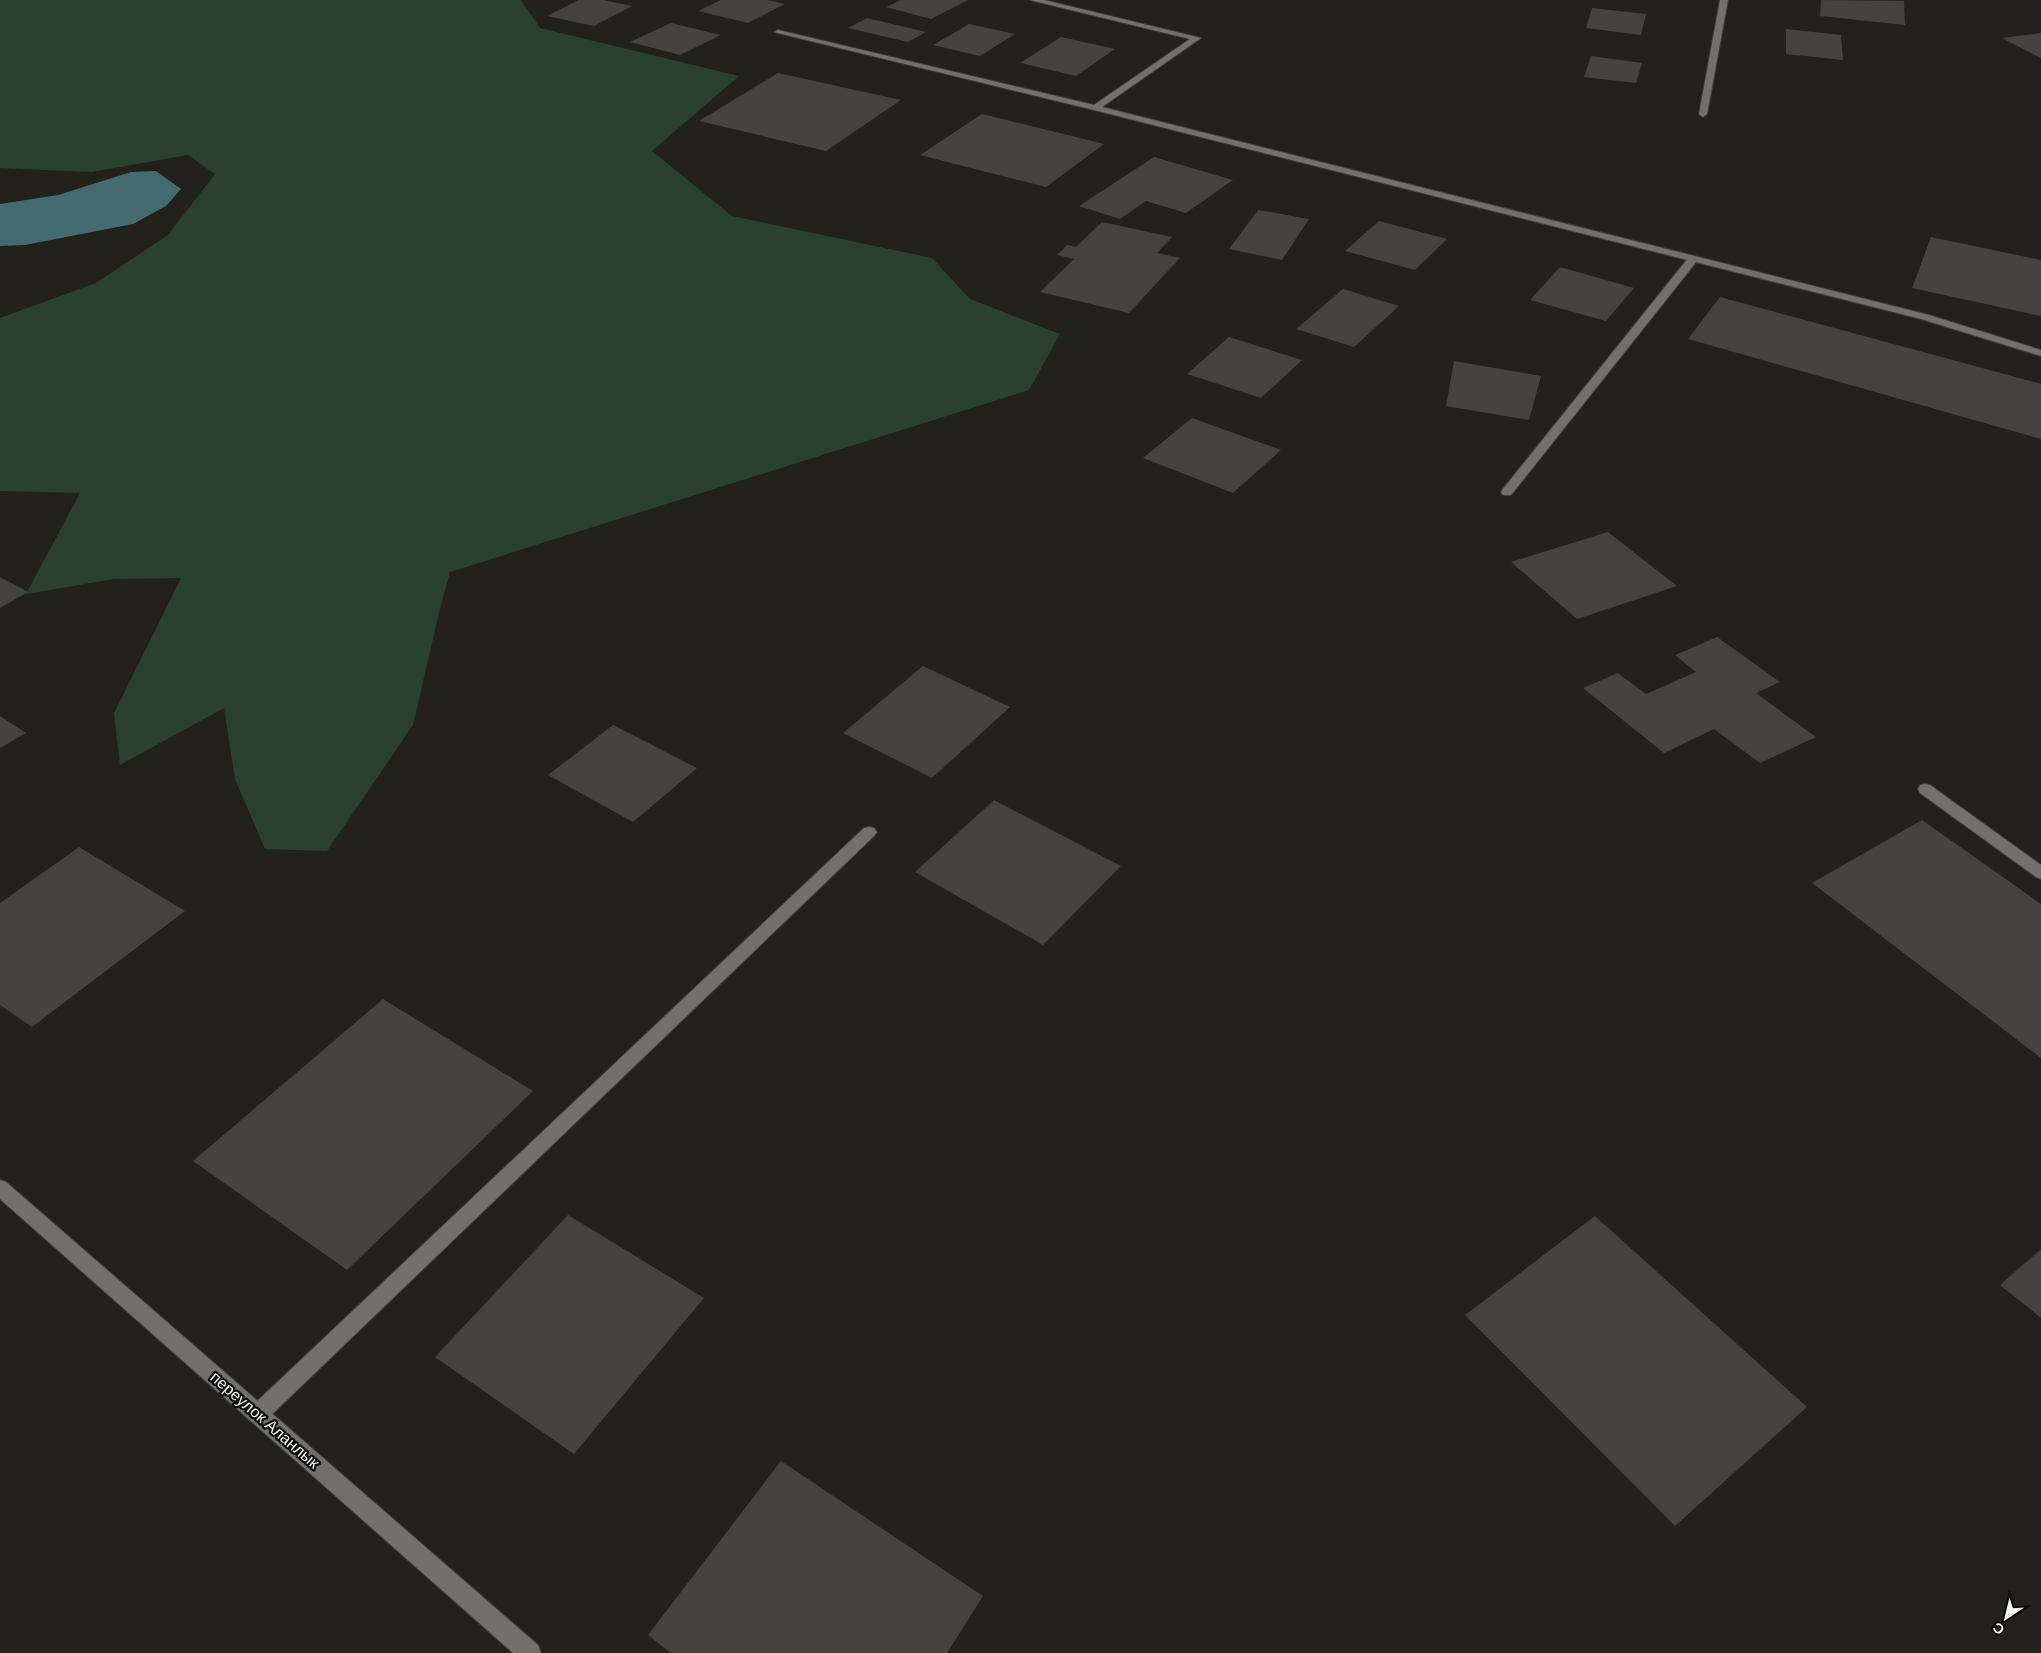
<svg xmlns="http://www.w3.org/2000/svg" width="2041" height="1653" viewBox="0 0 2041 1653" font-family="'DM Sans',sans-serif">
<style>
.green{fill:#2a4031}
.water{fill:#446b70}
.building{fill:#44433e}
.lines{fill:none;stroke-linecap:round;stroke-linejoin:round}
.service-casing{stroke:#3e3e3a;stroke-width:2}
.minor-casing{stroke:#3e3e3a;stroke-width:2}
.service{fill:#71706a;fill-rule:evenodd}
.minor{fill:#71706a;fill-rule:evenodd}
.labels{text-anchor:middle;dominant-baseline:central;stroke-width:4.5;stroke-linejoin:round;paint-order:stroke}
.near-street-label{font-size:16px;fill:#f4f4f1;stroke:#0b0b09}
</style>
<rect width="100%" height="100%" fill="#22211c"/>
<path class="green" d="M0,0H521L540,28L739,76L652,151L732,216L932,258L970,299L1060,334L1029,390L450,572L439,613L413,725L327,851L265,849L235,779L224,708L120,765L114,713L181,578L114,579L26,594L80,493L0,491V318L96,283L168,235L215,174L188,155L92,172L0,168Z"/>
<path class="water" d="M156,171L181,189L166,206L133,224L25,245L0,246V204L58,195L131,172Z"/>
<path class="building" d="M579,0H603L632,6L594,26L547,16Z
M721,0H767L785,4L748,23L698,11Z
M901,0H968L931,19L886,7Z
M1821,0L1904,1L1905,25L1820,16Z
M1592,8L1646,14L1641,35L1586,28Z
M867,18L926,32L908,42L848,28Z
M671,23L721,35L680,55L630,42Z
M969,24L1015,34L980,56L933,45Z
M1786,29L1841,35L1843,60L1786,54Z
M2041,33V58L2002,38Z
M1061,37L1115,49L1076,76L1020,63Z
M1591,56L1642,63L1636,83L1584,77Z
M778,73L901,100L826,151L699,121Z
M982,114L1104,144L1046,187L920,155Z
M1154,157L1233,180L1186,213L1146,201L1120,219L1079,206Z
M1258,210L1309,219L1282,260L1229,249Z
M1379,221L1447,239L1415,270L1345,251Z
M1102,222L1172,237L1157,253L1180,258L1129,313L1040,292L1074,259L1057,255L1067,245L1076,247Z
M1931,237L2041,260V316L1912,288Z
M1560,267L1634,288L1606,321L1530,300Z
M1343,289L1399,306L1354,347L1296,329Z
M1720,297L2041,384V439L1688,339Z
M1229,337L1302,360L1261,398L1187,374Z
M1454,361L1541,376L1529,420L1446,406Z
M1192,418L1281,450L1233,493L1143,458Z
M1608,532L1677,586L1577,619L1511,562Z
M0,577L28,592L0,608Z
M1717,637L1780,682L1756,693L1816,737L1760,763L1714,729L1664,753L1583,688L1618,673L1646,694L1696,672L1675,655Z
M923,666L1010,707L932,778L843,733Z
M0,716L26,733L0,748Z
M613,725L697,768L633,822L548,775Z
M994,800L1121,866L1043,945L915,872Z
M1922,820L2041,904V1058L1812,883Z
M79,847L185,911L32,1027L0,1005V903Z
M383,999L533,1091L347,1270L193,1161Z
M568,1215L704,1298L574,1454L435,1357Z
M1595,1216L1807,1407L1675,1526L1465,1315Z
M2041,1249V1318L2000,1285Z
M781,1461L983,1596L947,1653H671L648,1635Z"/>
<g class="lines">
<g class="service-casing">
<path id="service" d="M1693,256L1698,259L1697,261L1511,495H1503L1501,492L1503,489L1689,257Z
M1925,784L1930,785L2041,865V879L2036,877L1920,793L1918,789L1920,785Z
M869,827L874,828L877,832L874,836L265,1421L258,1424L251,1421L248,1414L251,1407L864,828Z"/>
</g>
<g class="minor-casing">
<path id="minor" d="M1030,0H1044L1201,38L1102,107L1929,315L2041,350V356L1921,319L1094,110L774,32L778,30L1094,105L1190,39Z
M1720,0H1728L1707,114L1703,117L1699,114Z
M0,1180L6,1182L538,1645L541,1653H513L0,1199Z"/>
</g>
<use href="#service" class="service"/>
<use href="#minor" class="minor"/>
</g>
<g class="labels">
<g class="near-street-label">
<text transform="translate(265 1420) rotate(41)">переулок Аланлык</text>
</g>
</g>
<g transform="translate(2006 1618) rotate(215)" stroke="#0b0b09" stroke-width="4" paint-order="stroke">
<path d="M0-4L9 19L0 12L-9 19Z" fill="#f4f4f1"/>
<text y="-8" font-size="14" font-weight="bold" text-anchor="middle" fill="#f4f4f1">С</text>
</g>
</svg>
